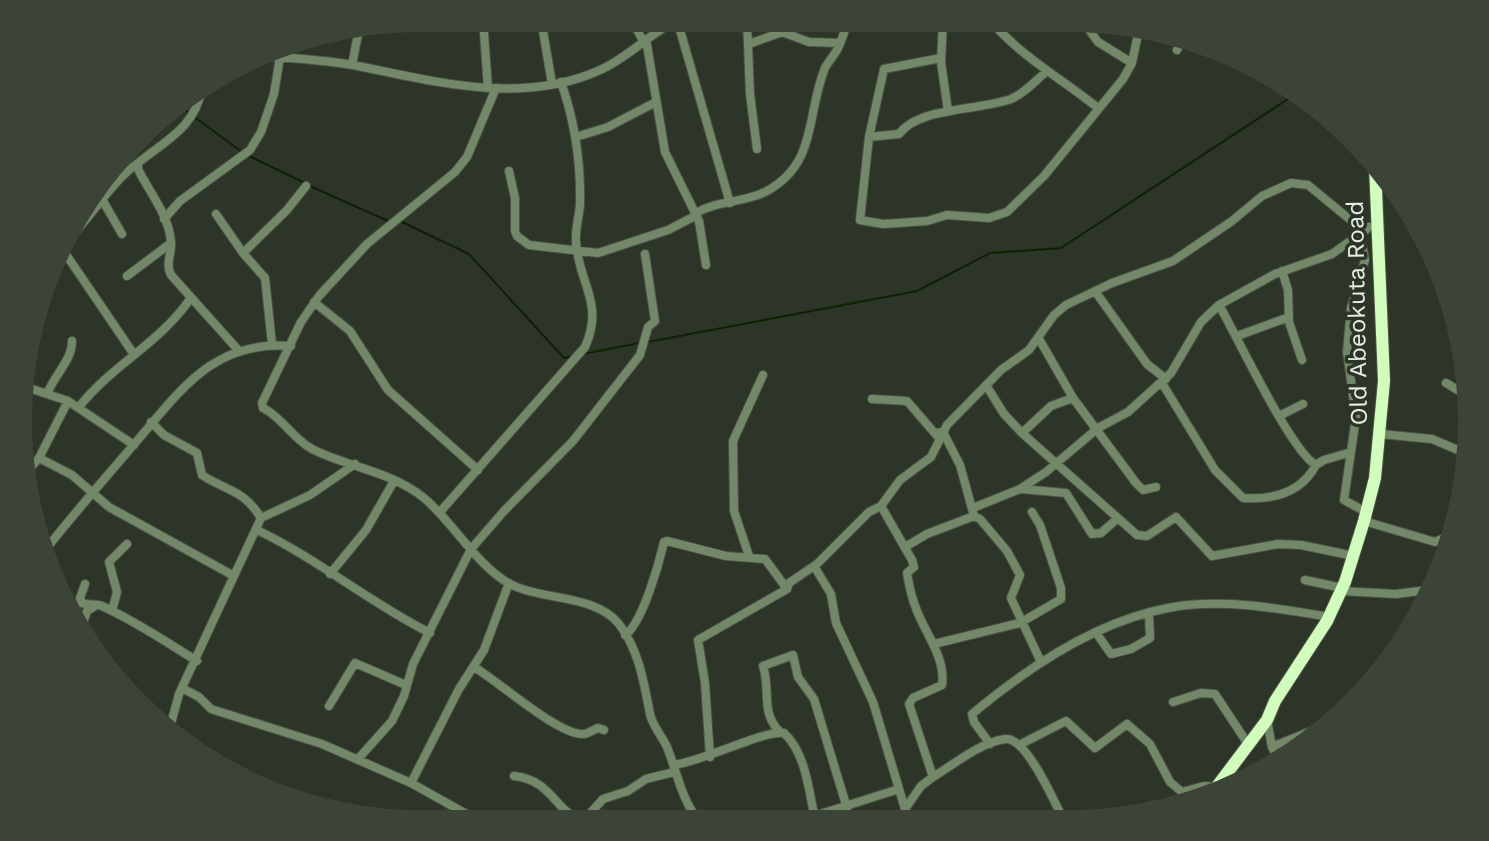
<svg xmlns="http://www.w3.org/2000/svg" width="1489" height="841" viewBox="0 0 1489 841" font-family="'Work Sans',sans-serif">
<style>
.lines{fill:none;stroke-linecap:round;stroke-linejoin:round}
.stream{stroke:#0e2104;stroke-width:2}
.minor-casing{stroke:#4a5345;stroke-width:10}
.highway-casing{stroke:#4a5345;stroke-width:14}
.minor{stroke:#738868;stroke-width:8}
.highway{stroke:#d2fcbd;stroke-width:12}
.labels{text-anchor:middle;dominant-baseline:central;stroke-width:7;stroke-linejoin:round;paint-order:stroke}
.street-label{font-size:24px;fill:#e8eee5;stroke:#2c3527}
</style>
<rect width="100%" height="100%" fill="#2c3527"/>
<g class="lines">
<path class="stream" d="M176,103L189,113
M193,116L242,152
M247,155L305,183
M310,186L388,221
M402,222L469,254L564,358L574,356
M648,342L917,291L990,253L1061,248L1294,95
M583,354L639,343"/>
<g class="minor-casing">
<path id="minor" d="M483,19L488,88
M541,19L552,84
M632,20L643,41
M674,20L678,23L730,203
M747,20L750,94L757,149
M943,20L941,62L948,111
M990,20C1021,57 1061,78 1098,108
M1082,20L1098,42L1132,63
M485,26L508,19
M646,39L665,152L699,221L706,265
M749,44L782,32L809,42L840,43
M1177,50L1182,37
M262,56C293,58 323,60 353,65C433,81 521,106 600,70C627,58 650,34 676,20
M286,57L288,42
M941,58L884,69L869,137L860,220L883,224L927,221L947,215L989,218L1007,212L1044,176L1123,79L1132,63L1139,29
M352,65L359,29
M202,88C195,128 166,140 138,163V169C149,192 169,215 171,242C172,254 165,263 171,275L239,351
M496,88L467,157L455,172L367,244L319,296L301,322L262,403L263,408C283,418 292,438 312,449C347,467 391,471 424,498C453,522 477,566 510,584C543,601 595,594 619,624C639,650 644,683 650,714C652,725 662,736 667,747C677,772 681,798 698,820
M576,137L608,127L656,102
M869,137L899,134C919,107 977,111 1011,99C1024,94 1035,81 1046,72
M509,171L515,198V231L517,236L529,245L598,253L668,230L697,215
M92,193L103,201L122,234
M696,213C718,200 745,203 767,191C818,163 806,114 825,68C828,62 833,57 837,50C842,41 845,30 848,20
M216,214L243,253
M164,219L180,201L250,150L261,132L274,94L280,57
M1360,233L1365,260L1351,308L1347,352L1356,417L1344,500L1366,512
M67,241C91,217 112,181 138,163
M63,250L133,353
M1282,271L1288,290L1289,322L1302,360
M127,276L171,243
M1095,291L1147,364L1166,379
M314,302L350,331L388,390L478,470
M1219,305C1237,336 1291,452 1316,465L1324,460L1348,453
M1237,336L1289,317
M1038,337L1073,398L1136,483L1143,490L1156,487
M272,344L265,278L243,253L287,210L306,186
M1162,383L1215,470L1243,498C1273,500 1301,493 1316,465
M1446,383L1461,392
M986,385L1004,414L1022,433L1137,535L1147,536L1176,517L1212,556L1278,544L1301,545L1354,556
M26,387L68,401L134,445
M47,394C54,375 72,361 72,341
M872,399L907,401L938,437
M79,407C112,365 160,343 190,299
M1279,416L1303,404
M151,422L164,435L197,453L202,475C228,492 243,489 261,518
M935,433L943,432L960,465L974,516L980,519L1007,551L1020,575L1011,598L1041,662
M1022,433L1051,406L1073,398
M1380,434L1432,439L1465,453
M39,458L72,475L109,507L234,576
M26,473L39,458L68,401
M1021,489L1066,493L1092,534L1101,533L1118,518
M1457,500L1465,457
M881,506L912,560L914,567L907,573C909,586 912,599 917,611C926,634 946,659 942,685L913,698L909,704L933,777C953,765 981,742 1005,739C1026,736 1054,801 1063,819
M973,508L1020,489L1046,472L1098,428L1128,412L1171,373L1201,322L1219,305L1275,274L1332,254L1367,229
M440,512L585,347C605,303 578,282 576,242C575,229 579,217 580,205C581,162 575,122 561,82
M1364,521L1435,542L1444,538
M257,530C318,559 370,603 430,633
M50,544C78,509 107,476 136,442C181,390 213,340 291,346
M905,547L927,534L974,516
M749,556L734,511L733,441L763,375
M814,566L831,594L836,623L873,702L908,819
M330,574L366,530L394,481
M1305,580L1342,588
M85,584L80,598L82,603C90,606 97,603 104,607C137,622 166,642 197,661
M1341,591L1396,594L1427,590
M112,611L117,592L109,562L127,544
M82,626L87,611L95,606
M1097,634L1111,654L1131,649L1150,638L1149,614
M625,635C642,624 659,564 664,542L667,541L726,556L765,559L787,589
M934,644L1020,623L1061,599V588L1040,525L1032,512
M474,667C498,681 558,735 583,734C588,734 593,730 598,728L604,730
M182,688L199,697L211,709L322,744L411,783L479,821
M1173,702L1201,693L1215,694L1248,744
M329,706L355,663L406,685
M1267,720L1272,747L1326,725
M170,727L179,694L261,518L310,495L355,464
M780,732C760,713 771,689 763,666L793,655L798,677L814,699L847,808
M990,744L974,722L972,714C1027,668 1098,621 1168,608C1220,598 1277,608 1329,617
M1021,744L1066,721L1095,748L1127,724L1150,744L1170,782L1182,792L1204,786L1217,787
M1272,747L1279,760
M710,757L705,683L698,640L787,589L789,583L817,564L869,512L881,506L900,480L931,457L947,425L1001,370L1029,350L1054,315L1066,305L1112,283L1173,261L1232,221L1262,196L1291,183L1308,185L1359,227H1377
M358,759L392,721L404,696L413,664L471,549L504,511L573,441L640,355L648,327L655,321L645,254
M674,765C704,761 764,730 784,733C806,753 809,792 815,819
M514,776C551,780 553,808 580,820
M411,783L459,689L484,650L509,583
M905,809L921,786L933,777
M814,816L899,789
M584,820L603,799L628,791L646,779L674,772"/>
</g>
<g class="highway-casing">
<path id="highway" d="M1212,793L1267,720L1275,701L1327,621L1345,582L1364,521L1375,478L1384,381L1375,166"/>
</g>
<use href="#minor" class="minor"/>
<use href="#highway" class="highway"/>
</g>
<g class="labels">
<g class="street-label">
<text transform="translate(1357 313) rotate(-91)">Old Abeokuta Road</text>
</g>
</g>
<path d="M0 0H1489V841H0ZM421 32H1069A389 389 0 0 1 1458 421V421A389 389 0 0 1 1069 810H421A389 389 0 0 1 32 421V421A389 389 0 0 1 421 32Z" fill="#3b4436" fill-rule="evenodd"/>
</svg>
